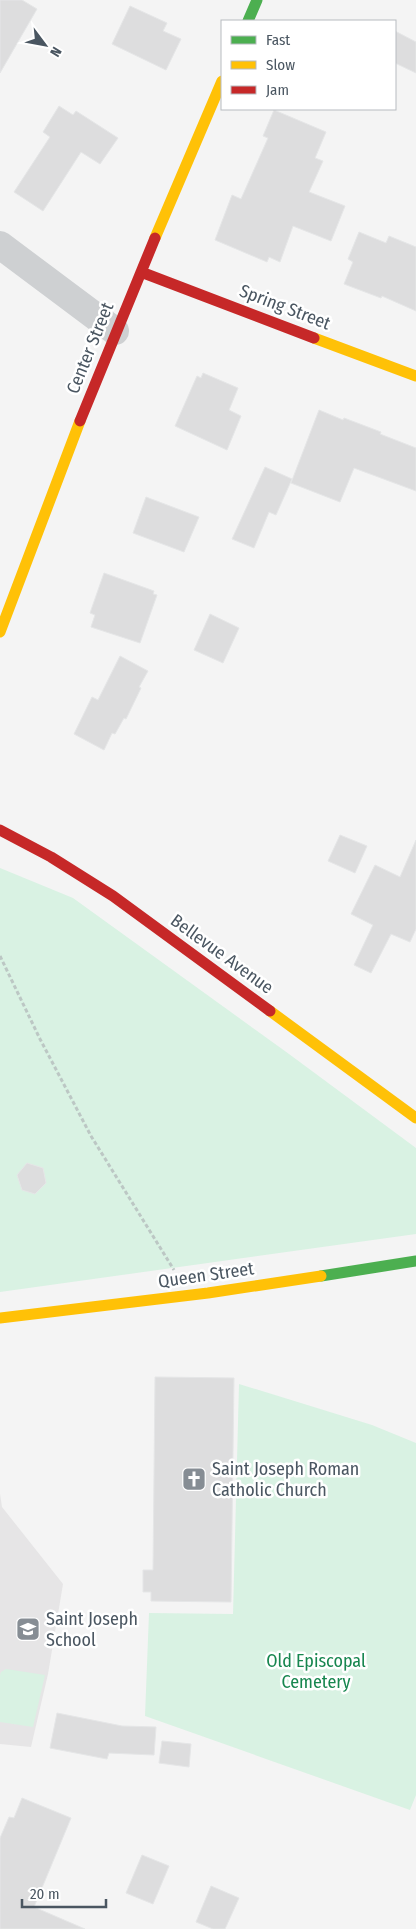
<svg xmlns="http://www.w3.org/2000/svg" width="416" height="1929" viewBox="0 0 416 1929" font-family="'Fira Sans Condensed',sans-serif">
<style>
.education{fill:#e6e5e6}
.green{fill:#d9f2e3}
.building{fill:#ddddde;stroke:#e5e6e7}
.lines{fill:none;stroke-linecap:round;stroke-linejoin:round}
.path{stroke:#bcc7c4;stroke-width:3;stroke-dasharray:4 2.5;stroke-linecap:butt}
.street{stroke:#ced0d2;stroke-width:28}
.fast{stroke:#4caf50;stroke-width:11}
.slow{stroke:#ffc107;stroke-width:11}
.jam{stroke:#c62828;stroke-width:11}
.labels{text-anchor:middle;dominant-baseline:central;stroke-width:5;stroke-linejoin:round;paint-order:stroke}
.street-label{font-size:18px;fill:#4a5661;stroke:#fff}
.poi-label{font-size:18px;fill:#4a5661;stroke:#fff;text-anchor:start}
.park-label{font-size:18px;fill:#17864f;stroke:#fff}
</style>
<rect width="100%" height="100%" fill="#f4f4f4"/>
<path class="education" d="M0,1494L2,1507L63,1584L48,1674L31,1747L0,1744Z"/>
<path class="green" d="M0,868L73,898L289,1054L416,1148V1234L0,1292Z
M239,1384L372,1425L416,1443V1795L410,1810L145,1716L149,1613L233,1614Z
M6,1669L45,1675L33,1727L0,1722V1675L1,1672Z"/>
<path class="building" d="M0,0H22L37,9L0,73Z
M130,6L167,23L163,31L181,39L166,70L112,44Z
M395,31L416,42V73L395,63Z
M59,106L73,115L76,111L118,138L100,164L81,152L43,211L14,192L50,137L43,132Z
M274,110L326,132L315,158L323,161L309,192L345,206L331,241L293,226L280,262L269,257L267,262L215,240L232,195L241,199L268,138L263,136Z
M359,232L386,243L389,236L416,247V311L382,296L381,298L344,284L353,262L348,259Z
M203,373L238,388L229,410L241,416L227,450L175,426L197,376L201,378Z
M319,410L343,420L344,418L381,432L380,434L416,448V491L354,468L340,502L291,483Z
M265,467L292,479L276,515L269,512L254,548L232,539Z
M146,497L199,517L184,552L133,533Z
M104,573L154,591L153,594L157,595L140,643L91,627L95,615L90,613Z
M210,614L239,628L223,663L194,650Z
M120,656L148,671L139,687L141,688L126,719L124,718L115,734L112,733L104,750L74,734L92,697L98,700Z
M340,835L367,846L355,873L328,861Z
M416,840V929L410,942L391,934L371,973L354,965L373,925L351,914L375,865L400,877Z
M27,1163L43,1168L46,1183L35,1194L22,1190L17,1175Z
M155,1377L234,1378L231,1602L151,1601V1592H143V1570H153Z
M57,1713L122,1726L156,1727L154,1755L109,1753L107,1759L50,1748Z
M162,1741L191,1744L189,1767L159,1763Z
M22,1798L71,1818L34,1907L85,1929H0V1838L9,1817L14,1818Z
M142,1855L169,1866L153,1904L126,1893Z
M211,1886L239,1898L225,1929H213L196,1922Z"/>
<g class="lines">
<path class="path" d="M0,956L40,1039L91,1136L174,1270"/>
<path class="street" d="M0,245L115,331"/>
<path class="fast" d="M248,21L257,0
M321,1276L416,1261"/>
<path class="slow" d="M155,238L222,81
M314,338L416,376
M0,632L80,421
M270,1011L416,1118
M0,1318L208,1293L321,1276"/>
<path class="jam" d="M141,272L314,338
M80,421L155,238
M0,830L51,857L113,896L270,1011"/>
</g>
<defs>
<g id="church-square" transform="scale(1.25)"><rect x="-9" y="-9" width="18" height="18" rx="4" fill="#868d94" stroke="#fff"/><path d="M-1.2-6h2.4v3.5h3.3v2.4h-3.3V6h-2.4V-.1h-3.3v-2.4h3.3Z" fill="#fff"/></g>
<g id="school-square" transform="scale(1.25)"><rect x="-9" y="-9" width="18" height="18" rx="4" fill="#868d94" stroke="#fff"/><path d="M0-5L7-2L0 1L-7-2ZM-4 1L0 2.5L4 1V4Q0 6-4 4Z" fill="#fff"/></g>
</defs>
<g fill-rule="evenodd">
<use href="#church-square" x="194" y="1479"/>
<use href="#school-square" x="28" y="1629"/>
</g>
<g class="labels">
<g class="street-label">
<text transform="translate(285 307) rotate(21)">Spring Street</text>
<text transform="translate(90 348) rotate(-68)">Center Street</text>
<text transform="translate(222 954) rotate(36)">Bellevue Avenue</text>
<text transform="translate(206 1275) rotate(-8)">Queen Street</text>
</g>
<g class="poi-label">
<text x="212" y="1469">Saint Joseph Roman<tspan x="212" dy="21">Catholic Church</tspan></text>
<text x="46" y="1619">Saint Joseph<tspan x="46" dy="21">School</tspan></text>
</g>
<g class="park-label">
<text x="316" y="1661">Old Episcopal<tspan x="316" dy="21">Cemetery</tspan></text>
</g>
</g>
<rect x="221" y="20" width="175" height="90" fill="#ffffff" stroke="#b7bbc0"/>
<rect x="231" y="36" width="25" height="8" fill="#4caf50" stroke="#b7bbc0"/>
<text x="266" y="45" font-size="15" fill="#4a5661">Fast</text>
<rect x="231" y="61" width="25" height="8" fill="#ffc107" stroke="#b7bbc0"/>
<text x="266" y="70" font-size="15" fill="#4a5661">Slow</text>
<rect x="231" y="86" width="25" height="8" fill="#c62828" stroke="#b7bbc0"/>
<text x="266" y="95" font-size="15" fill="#4a5661">Jam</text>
<g transform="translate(45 45) rotate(122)" stroke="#ffffff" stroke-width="4" paint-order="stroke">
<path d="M0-4L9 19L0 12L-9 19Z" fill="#4a5661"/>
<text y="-8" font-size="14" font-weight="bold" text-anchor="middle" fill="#4a5661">N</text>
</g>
<path d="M22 1899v8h84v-8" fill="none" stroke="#4a5661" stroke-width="2.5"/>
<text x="30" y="1899" font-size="15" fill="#4a5661" stroke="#ffffff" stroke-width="4" paint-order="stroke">20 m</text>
</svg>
